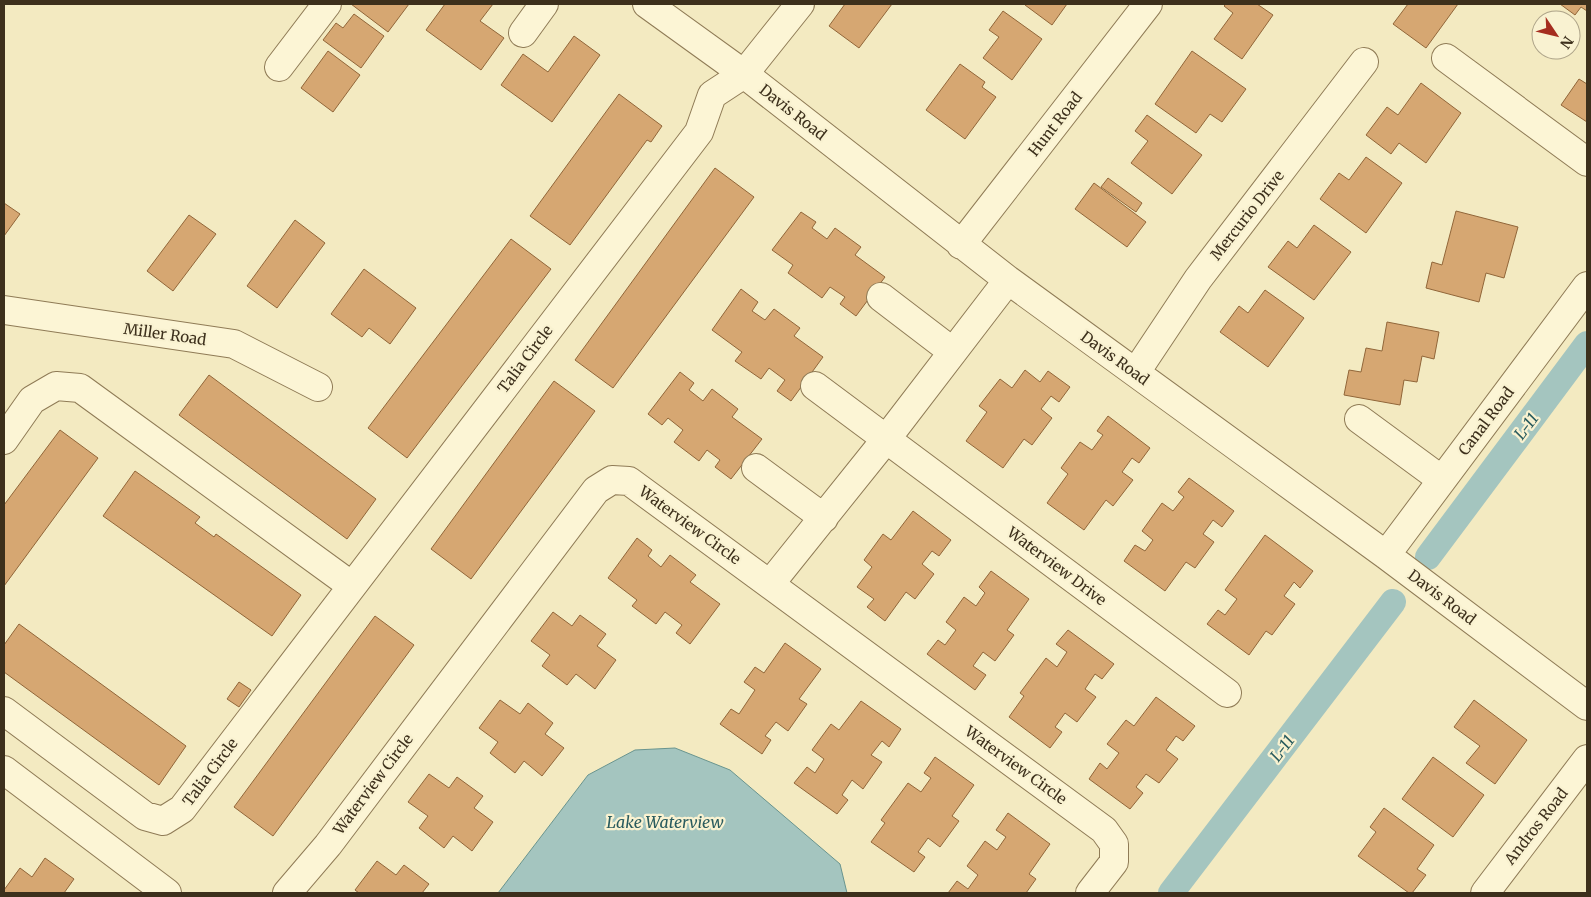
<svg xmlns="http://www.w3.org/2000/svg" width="1591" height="897" viewBox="0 0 1591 897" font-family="Merriweather,serif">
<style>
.water{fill:#a4c5bf;stroke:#69948e}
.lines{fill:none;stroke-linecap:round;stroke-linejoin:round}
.canal{stroke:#a4c5bf;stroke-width:26}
.building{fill:#d6a772;stroke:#916639}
.minor-casing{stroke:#8f7b56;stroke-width:30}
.minor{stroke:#fcf5d5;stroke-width:28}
.labels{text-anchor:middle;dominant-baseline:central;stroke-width:4.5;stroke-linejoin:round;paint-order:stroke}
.street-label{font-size:15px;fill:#3d301c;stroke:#f9f2d1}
.water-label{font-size:16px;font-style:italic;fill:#295b5e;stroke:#f9f2d1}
</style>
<rect width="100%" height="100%" fill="#f3eac1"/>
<path class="water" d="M675,748L730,770L840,864L847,893H498L588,775L635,750Z"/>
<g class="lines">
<path class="canal" d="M1428,557L1587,344
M1171,893L1393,602"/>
</g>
<path class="building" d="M351,4H409L388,32Z
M445,4H493L480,21L504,38L481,70L426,30Z
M845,4H892L859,48L829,26Z
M1026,4H1067L1052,25L1025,5Z
M1226,4H1257L1273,15L1242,59L1214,39L1233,13L1224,6Z
M1408,4H1458L1426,48L1393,24Z
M1560,4H1587V11L1581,7L1575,15Z
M1003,11L1042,39L1012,80L983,58L999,37L989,30Z
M354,14L384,36L361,68L323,40L336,23L343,28Z
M574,36L600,55L552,122L501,85L523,54L548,72Z
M328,51L360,75L333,112L301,88Z
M1192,51L1246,89L1222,122L1210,114L1196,133L1155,104Z
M960,64L985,82L982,87L996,97L965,139L926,110Z
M1579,79L1587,84V122L1561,105Z
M1421,83L1461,113L1426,163L1399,143L1391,154L1366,135L1387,107L1398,115Z
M619,94L662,126L651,142L647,140L570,245L530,216Z
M1147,115L1202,155L1172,194L1131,163L1148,141L1135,131Z
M1366,157L1402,183L1366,233L1320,199L1339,173L1349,180Z
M715,168L754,197L613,388L575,360Z
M1108,178L1142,203L1136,212L1101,187Z
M1094,183L1146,222L1127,247L1075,209Z
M4,203L20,214L4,236Z
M1456,211L1518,227L1504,278L1486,273L1479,302L1426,288L1432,262L1442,265Z
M801,212L816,222L812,228L827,239L835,228L861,247L855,255L885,277L856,316L840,304L845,297L830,287L822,298L788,273L793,265L772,250Z
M189,215L216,234L173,291L147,271Z
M295,220L325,243L277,308L247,286Z
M1314,225L1351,252L1314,300L1268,267L1288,241L1297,248Z
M511,239L551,269L407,458L368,428Z
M364,269L416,308L390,344L369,328L362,337L331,314Z
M741,289L758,302L752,311L765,320L774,309L800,328L794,336L823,357L791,401L777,391L785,380L769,368L761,379L735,361L742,352L712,330Z
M1265,290L1304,318L1268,367L1220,332L1239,306L1248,313Z
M1387,322L1439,332L1434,359L1422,356L1417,382L1404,380L1400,405L1344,395L1349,370L1361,372L1366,348L1382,351Z
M1025,370L1040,382L1048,371L1070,387L1059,402L1051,396L1041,409L1052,418L1032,445L1024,439L1003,468L966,441L987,412L979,406L1000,379L1012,388Z
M680,372L694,383L689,390L703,401L712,389L738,409L732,417L762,439L731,479L715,467L720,460L707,450L699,461L674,442L683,430L668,418L662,425L648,414Z
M209,375L376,499L347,539L179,415Z
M554,381L595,411L471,579L431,549Z
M1108,416L1150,448L1139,463L1132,458L1122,472L1133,480L1113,506L1106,500L1084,530L1047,503L1068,474L1061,468L1080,442L1092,450L1103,435L1097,431Z
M60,430L98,458L4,586V505Z
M135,471L200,517L195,523L214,537L216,534L301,595L272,636L103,516Z
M1189,478L1234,511L1222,527L1213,520L1203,534L1214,542L1195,568L1186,562L1165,591L1124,561L1135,545L1145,551L1153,540L1142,531L1162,503L1173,511L1184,497L1178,492Z
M913,511L951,540L939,556L932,551L922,564L934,574L915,599L906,592L885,621L867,607L874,599L857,587L872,567L864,560L883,534L891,540Z
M1265,535L1313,571L1300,588L1294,582L1284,596L1295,604L1272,635L1266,631L1249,655L1207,624L1218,610L1225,615L1237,599L1225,590Z
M637,538L652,550L648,556L661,567L670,555L696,575L690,582L720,604L690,644L676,633L682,625L665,612L656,624L632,606L637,600L608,578Z
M991,571L1029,599L1007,630L1014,635L995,661L983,652L973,666L986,675L975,690L927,654L938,640L945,645L956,630L946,622L964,597L976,606L985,593L979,587Z
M553,612L572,626L580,615L606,634L597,646L616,660L595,689L576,674L567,685L542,666L550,655L531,641Z
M375,616L414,645L273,836L234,807Z
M19,624L186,746L159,785L4,672V645Z
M1068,630L1114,664L1102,679L1095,674L1085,689L1096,697L1077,722L1065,713L1055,727L1062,732L1050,748L1009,717L1024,696L1020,693L1046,658L1057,667L1067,652L1056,644Z
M785,643L821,669L799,699L807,704L788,731L776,722L765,736L771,740L762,754L720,724L731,709L739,714L755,690L744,682L755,667L764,673Z
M239,682L251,690L239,707L227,699Z
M1156,697L1195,726L1183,741L1176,736L1166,750L1178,759L1159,783L1146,774L1136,787L1143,793L1130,809L1089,779L1100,763L1107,769L1119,753L1107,744L1126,720L1134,726Z
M500,700L520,714L528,703L553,723L545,734L564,748L542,776L524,761L515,773L490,753L498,742L479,728Z
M1474,700L1527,740L1495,784L1466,763L1480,746L1454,727Z
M861,701L901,729L889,747L882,741L871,755L882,762L863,789L852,780L842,795L848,800L837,814L794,783L807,767L815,773L824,759L812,750L831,724L839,730Z
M935,757L974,785L952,816L959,821L940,847L928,838L918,852L925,857L914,872L871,842L885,823L881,820L908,783L921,792L931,778L924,773Z
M1433,757L1484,795L1453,837L1402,799Z
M429,774L449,788L457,777L483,796L474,808L493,822L472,851L453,836L444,848L419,828L428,816L408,802Z
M1384,808L1434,845L1417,869L1426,875L1412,893H1409L1358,856L1376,832L1370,827Z
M1008,813L1050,844L1029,874L1036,879L1026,893H948L957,881L968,889L978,875L967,866L985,841L997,850L1006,837L996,830Z
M45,858L74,879L64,893H4V890L20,868L32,877Z
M377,861L396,875L404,865L429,884L422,893H359L355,890Z"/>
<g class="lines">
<g class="minor-casing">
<path id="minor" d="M647,4L744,74L1008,280L1386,555L1587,706
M523,33L544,4
M1446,58L1587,162
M279,67L327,4
M961,245L1148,4
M881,297L953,352
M4,310L234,344L318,387
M1136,372L1198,279L1364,62
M815,386L1227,693
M1359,419L1442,480
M4,440L32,400L56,386L80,388L352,586
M756,468L824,518
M1386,555L1587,286
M770,584L887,438L1008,280
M4,711L145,816L163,821L182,809L699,132L712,95L744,74L800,4
M4,770L167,893
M287,893L328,845L596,490L612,480L629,481L1104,830L1114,844V862L1090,893
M1485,893L1587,759"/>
</g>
<use href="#minor" class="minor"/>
</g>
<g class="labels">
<g class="street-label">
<text transform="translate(793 112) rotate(38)">Davis Road</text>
<text transform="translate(1055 124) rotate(-52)">Hunt Road</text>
<text transform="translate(1247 215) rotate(-52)">Mercurio Drive</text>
<text transform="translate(165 334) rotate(8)">Miller Road</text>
<text transform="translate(1115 358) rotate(36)">Davis Road</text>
<text transform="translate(525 359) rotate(-53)">Talia Circle</text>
<text transform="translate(1486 421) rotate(-53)">Canal Road</text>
<text transform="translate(690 525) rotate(36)">Waterview Circle</text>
<text transform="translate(1057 566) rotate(37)">Waterview Drive</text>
<text transform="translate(1442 597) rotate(37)">Davis Road</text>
<text transform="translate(1016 765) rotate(36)">Waterview Circle</text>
<text transform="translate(210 772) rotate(-53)">Talia Circle</text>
<text transform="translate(373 784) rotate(-53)">Waterview Circle</text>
<text transform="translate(1536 826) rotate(-52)">Andros Road</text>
</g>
<g class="water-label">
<text transform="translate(1526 426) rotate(-53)">L-11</text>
<text transform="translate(1282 748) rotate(-53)">L-11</text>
<text x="665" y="822">Lake Waterview</text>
</g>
</g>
<rect width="1591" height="897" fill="none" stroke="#3d301c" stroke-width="10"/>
<g transform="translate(1556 35) rotate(125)"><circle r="24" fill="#f9f2d1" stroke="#aea489"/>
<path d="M0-4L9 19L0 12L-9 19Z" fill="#a52d1f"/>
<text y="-8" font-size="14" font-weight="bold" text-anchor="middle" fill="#3d301c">N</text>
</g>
</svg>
